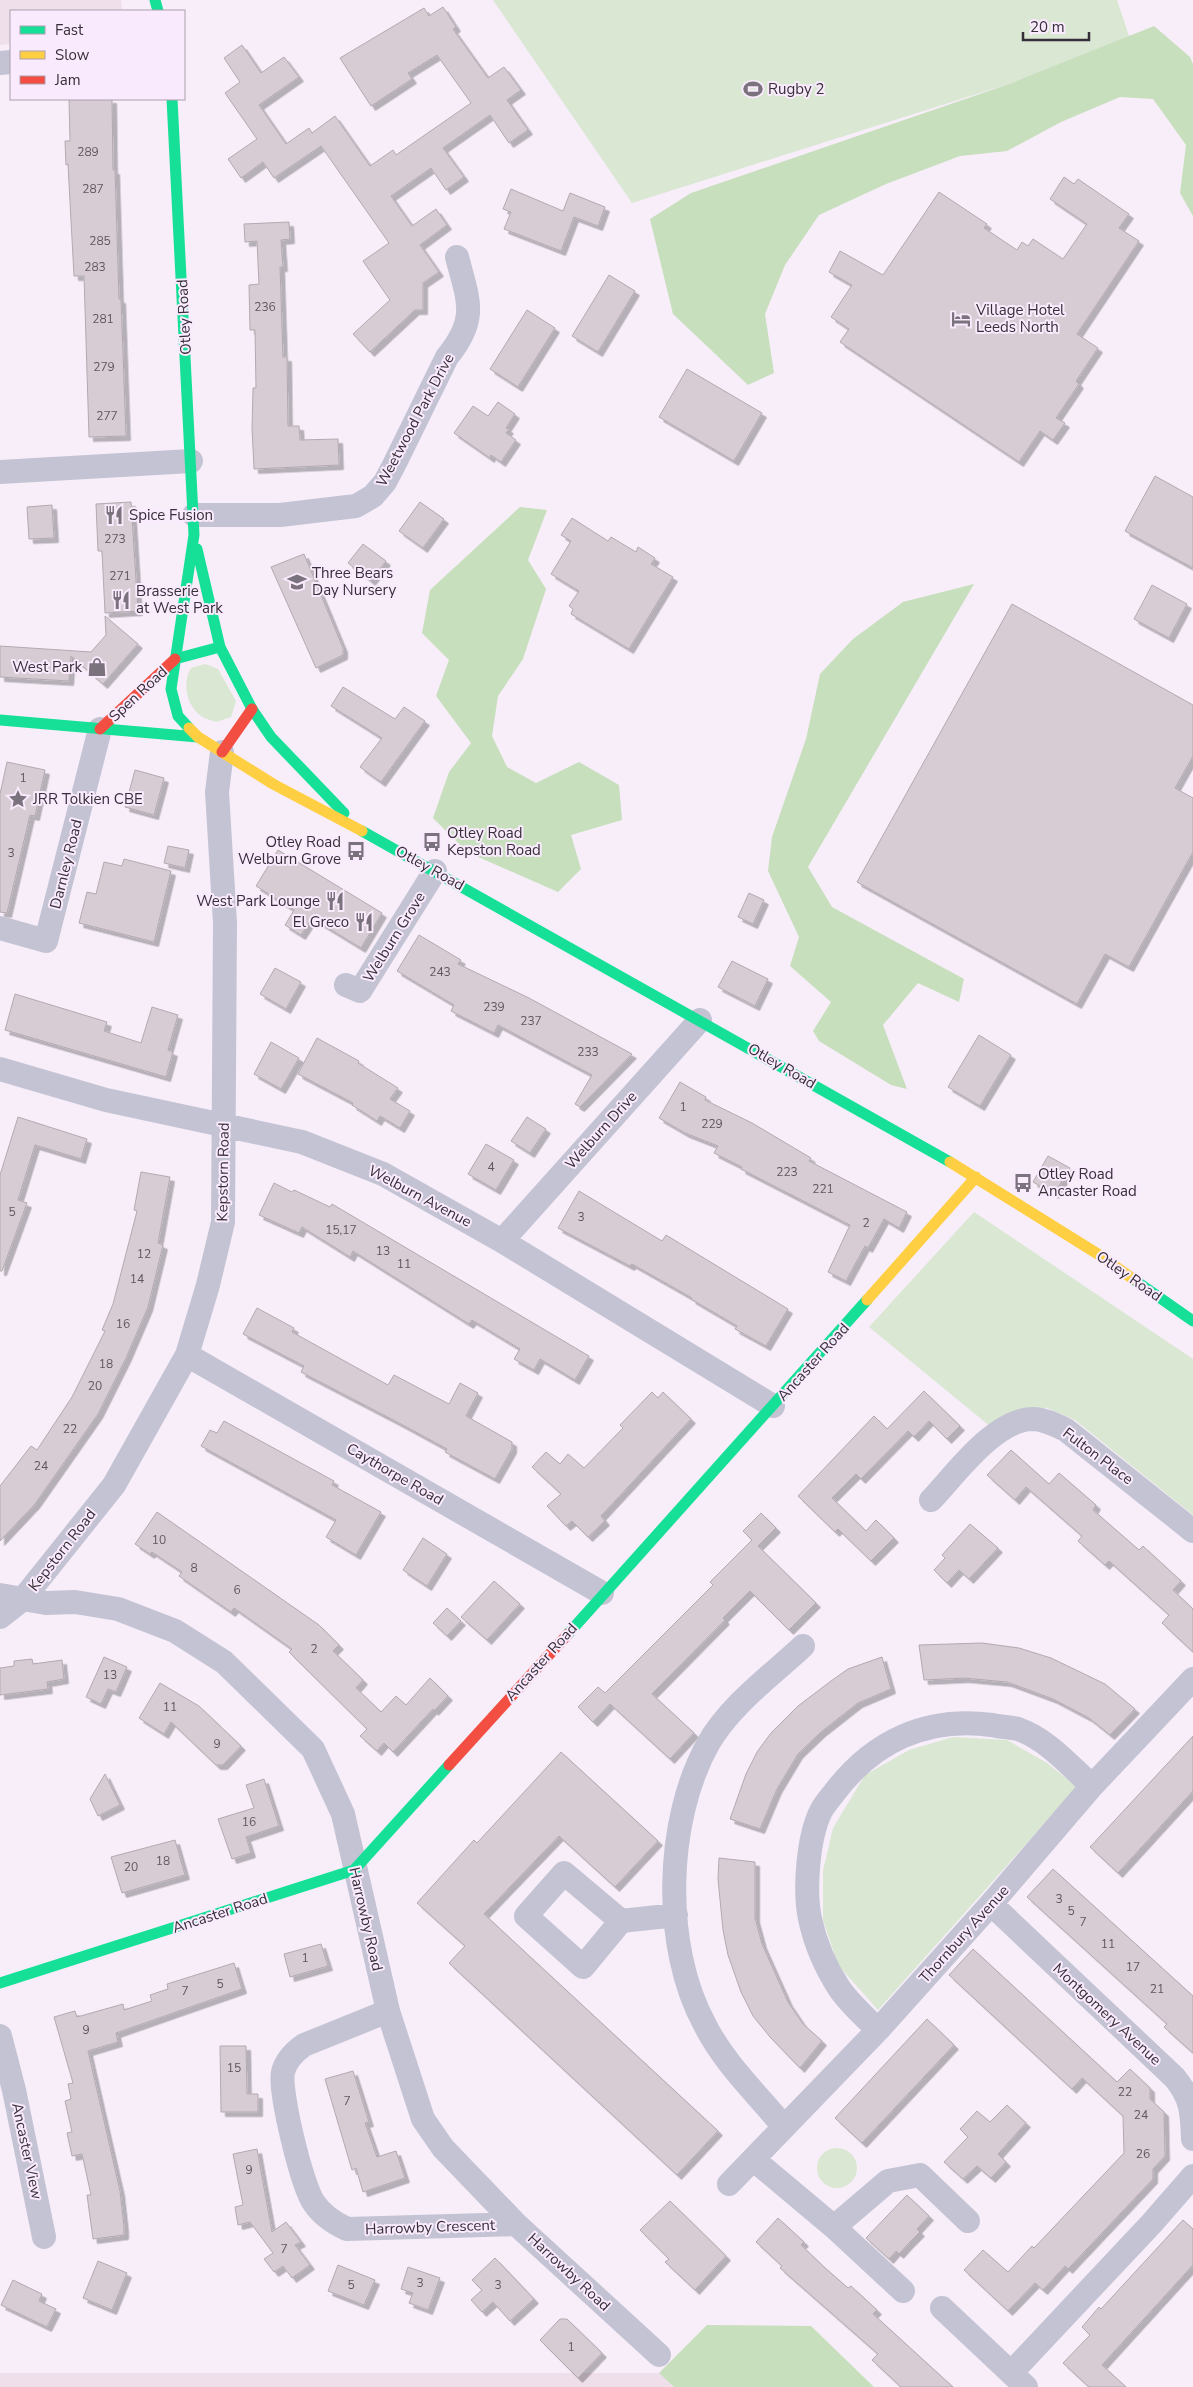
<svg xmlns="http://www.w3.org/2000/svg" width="1193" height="2387" viewBox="0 0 1193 2387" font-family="'Nunito Sans',sans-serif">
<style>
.education{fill:#eedfea}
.green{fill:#d9e7d3}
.forest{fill:#c7dfbc}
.building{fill:#d7ccd3;stroke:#b3a9b0;filter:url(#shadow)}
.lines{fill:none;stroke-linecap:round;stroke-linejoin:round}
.street{stroke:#c4c3d4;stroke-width:24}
.fast{stroke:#16e098;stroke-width:11}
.slow{stroke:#ffcf43;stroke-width:11}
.jam{stroke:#f24e42;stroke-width:11}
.labels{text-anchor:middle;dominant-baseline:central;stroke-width:4;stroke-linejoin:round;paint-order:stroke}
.number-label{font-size:12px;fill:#5f565f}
.poi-label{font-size:15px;fill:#372f38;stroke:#faeafd;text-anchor:start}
.street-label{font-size:15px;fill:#372f38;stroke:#faeafd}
</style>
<defs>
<filter id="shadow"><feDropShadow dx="4.5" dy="4.5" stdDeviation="0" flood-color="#0004"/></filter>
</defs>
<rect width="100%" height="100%" fill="#f7eef9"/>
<path class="education" d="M0,0H121L122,11H11V44L0,45Z
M0,2373H659L674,2387H0Z"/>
<path class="green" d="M493,0H1117L1132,45L632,203Z
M205,664L218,669L236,701L231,717L216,722C212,720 205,719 201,716C186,705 182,682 191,668Z
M974,1212L1193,1359V1515L1075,1420L1047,1408L1024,1409L991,1427L869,1327Z
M953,1737L1007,1740L1047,1763L1077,1787L878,2010L838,1965L823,1920V1871L833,1828L865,1775L909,1750Z
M817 2168a20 20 0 1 1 40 0a20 20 0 1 1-40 0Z"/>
<path class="forest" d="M1154,26L1190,57L1193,64V216L1180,193L1186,145L1153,99L1120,97L1061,122L1007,151L960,156L886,184L819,215L785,265L765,314L774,373L748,385L673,314L650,219L691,193L1009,84Z
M520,507L547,510L528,560L546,589L523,659L498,696L492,736L507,767L536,783L579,762L619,785L622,820L571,835L581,869L558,892L467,852L433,818L449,772L471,743L436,696L449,660L422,633L430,590Z
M974,584L808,867L832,907L964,979L959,1002L918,983L883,1025L907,1089L891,1085L819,1041L813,1031L831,1002L790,966L799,937L768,871L772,837L806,739L820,674L853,639L903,602Z
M707,2325L811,2326L874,2387H674L659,2373Z"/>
<path class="building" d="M443,7L456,27L453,29L488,78L504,67L521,90L507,100L528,130L509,143L490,115L443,148L464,177L446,190L431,168L391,196L412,226L436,209L447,225L420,245L439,272L423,283V310H415L370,352L353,334L390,300L363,261L389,243L321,146L274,178L263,162L241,178L228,159L257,139L225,93L240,82L224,58L242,45L261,73L284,57L299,77L259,105L286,144L309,128L312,133L335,116L370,166L393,150L396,155L471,103L437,55L408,73L412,79L371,106L340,58L424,8L429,16Z
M69,99H112L113,170H115L119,299H121L126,436L89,437L84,276H74L68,164L66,165L65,141H70Z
M1064,177L1074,184L1078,179L1129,214L1119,228L1139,241L1077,334L1098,348L1076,381L1079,384L1056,418L1065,423L1053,440L1040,431L1019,462L840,342L849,329L831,317L852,285L829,272L840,251L883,275L939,192L987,224L984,228L1017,250L1022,242L1028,246L1033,239L1063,259L1087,224L1050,199Z
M511,189L563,211L570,193L605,207L598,226L574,217L561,251L504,229L511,212L503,209Z
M289,222L290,239L281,240L283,267H280L283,357H287L288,426H299L300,440L338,439L339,465L254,469L252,428L253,388H256L255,330H250L249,285L259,284L257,241L245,242L244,224Z
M609,275L635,291L598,352L572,336Z
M527,310L555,328L518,387L490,369Z
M687,369L762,413L734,461L659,417Z
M498,402L515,414L506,428L509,429L506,433L516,440L501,462L491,455L490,458L454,433L473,406L488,416Z
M1155,476L1193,497V568L1125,531Z
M131,502L138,611L105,613L102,551H98L96,504Z
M420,502L444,519L423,548L399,531Z
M52,505L54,538L29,539L27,507Z
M572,518L608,541L611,537L636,552L638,547L655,558L651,564L673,577L629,649L571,614L573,609L569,606L579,591L551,574L571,541L561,535Z
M363,544L386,561L371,581L348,563Z
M304,554L343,648V655L316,668L271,567Z
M1152,585L1187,604L1169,638L1134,619Z
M1012,604L1193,705V756L1175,788L1193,798V852L1129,967L1105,954L1077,1004L857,882Z
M105,616L138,644L103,684L71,656L69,681L0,677V646L91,652L106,635Z
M343,687L395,719L404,707L425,721L381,782L360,767L382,738L331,706Z
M7,762L45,770L35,816L30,815L7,913L0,912V794Z
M135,770L164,778L154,815L125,807Z
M168,846L189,850L185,868L164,863Z
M278,850L382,913L361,948L312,918L301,935L285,925L294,910L256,886Z
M124,859L171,871L154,942L79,923L87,892L96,894L104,862L122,866Z
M749,893L764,900L753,924L738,917Z
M419,935L461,960L458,964L529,998L632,1054L580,1107L575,1104L592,1075L498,1025L494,1033L451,1011L454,1005L397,971Z
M732,961L768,979L755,1006L718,987Z
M275,968L301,982L286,1009L260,994Z
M15,994L107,1022L104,1031L141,1043L152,1007L178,1015L168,1050L173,1052L166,1077L5,1030Z
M979,1035L1011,1055L980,1106L948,1087Z
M317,1038L359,1061L358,1063L398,1088L390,1099L410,1111L400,1128L380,1116L377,1121L352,1105L353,1103L298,1074Z
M271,1042L299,1058L281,1089L254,1074Z
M680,1082L706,1097L705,1100L752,1123L811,1158L809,1161L907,1212L899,1228L884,1219L868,1248L865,1246L846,1281L828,1272L850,1225L741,1169L742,1167L714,1153L718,1146L685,1133L659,1118Z
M18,1117L87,1139L81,1159L35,1145L18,1200L27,1203L2,1271H0V1175Z
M527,1117L546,1129L530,1153L511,1141Z
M486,1144L514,1160L496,1190L468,1174Z
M1048,1156L1070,1168L1054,1194L1033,1182Z
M141,1172L170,1177L158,1243L163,1245L148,1307L126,1358L98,1414L35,1504L0,1541V1486L31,1446L37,1450L72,1397L105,1331L102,1330L113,1304L137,1211L134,1210Z
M274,1183L292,1192L294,1190L330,1207L332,1204L589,1356L575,1380L540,1359L534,1370L514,1359L520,1349L472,1320L469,1324L353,1251L350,1257L302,1227L299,1233L259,1215Z
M579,1191L662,1241L666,1235L788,1309L766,1346L735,1329L737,1326L691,1299L692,1298L632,1264L630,1266L558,1228Z
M257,1308L294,1328L292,1332L388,1385L394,1375L449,1404L460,1383L478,1393L466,1416L512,1442V1449L495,1479L445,1452L447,1449L401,1424L301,1372L304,1366L243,1334Z
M924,1391L960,1426L947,1439L929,1421L914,1437L908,1431L861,1479L856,1474L832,1498L866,1531L876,1520L894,1538L871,1561L838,1529L835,1532L798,1496L874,1416L887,1429Z
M652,1392L658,1398L663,1392L691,1419L601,1516L605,1521L588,1537L572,1521L566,1526L547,1506L561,1494L532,1467L546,1452L560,1464L568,1454L584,1468L623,1428L620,1425Z
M224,1421L334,1481L332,1485L381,1512L356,1555L326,1537L336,1520L201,1446L210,1430L217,1433Z
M1011,1450L1049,1484L1059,1473L1096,1505L1093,1510L1139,1550L1143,1546L1181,1581L1173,1590L1193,1609V1652L1162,1623L1169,1615L1109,1561L1105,1565L1078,1541L1082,1536L1026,1487L1015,1500L987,1475Z
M157,1512L319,1625L339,1645L333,1651L363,1680L356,1688L381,1712L396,1696L406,1705L430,1678L448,1696L434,1711L433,1709L393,1752L384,1743L377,1751L360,1736L367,1729L289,1652L292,1649L234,1608L231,1612L179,1576L182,1572L152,1552L150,1554L135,1544Z
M761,1513L776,1528L758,1546L816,1603L789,1630L750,1591L723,1618L725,1620L652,1694L694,1733L670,1759L610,1704L593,1722L578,1707L598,1687L605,1693L713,1585L710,1582L752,1540L743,1531Z
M970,1524L998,1548L969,1579L959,1570L947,1583L934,1570L945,1558L942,1555Z
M423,1538L447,1554L427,1586L403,1570Z
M494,1581L520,1604L487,1640L461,1617Z
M447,1608L461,1621L447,1636L433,1623Z
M982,1643L1019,1648L1051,1658L1105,1684L1135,1709L1110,1735L1089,1718L1053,1699L1007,1682L964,1678L924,1680L919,1645Z
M104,1657L127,1667L116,1692L108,1689L101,1704L86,1697Z
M882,1657L891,1689L858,1703L821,1732L798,1754L777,1789L760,1829L730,1819L746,1774L757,1752L771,1733L798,1706L831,1681L848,1669Z
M32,1659L33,1664L62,1660L64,1679L47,1682L48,1689L0,1695V1668L14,1666V1661Z
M160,1683L199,1706L241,1746L223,1765H216L171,1722L164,1734L139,1718Z
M1193,1736V1791L1118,1873L1090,1847Z
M561,1752L658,1841L615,1887L559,1836L484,1914L718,2131L677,2175L449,1963L465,1946L417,1903L474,1840L477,1843Z
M105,1774L120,1805L98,1816L90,1799Z
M264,1779L279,1826L246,1837L251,1853L232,1859L218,1819L254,1808L246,1785Z
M175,1840L185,1875L122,1893L111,1857Z
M719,1858L755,1862V1918L762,1944L788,2002L803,2024L822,2041L800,2068L770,2037L753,2016L741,1992L728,1955L723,1930L718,1879Z
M1053,1869L1193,1996V2053L1164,2027L1167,2024L1027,1897Z
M321,1944L328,1966L290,1977L284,1954Z
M973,1949L1117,2082L1130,2069L1150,2088V2099L1164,2112L1165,2156L1153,2169V2179L1068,2269L1065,2266L1043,2290L1035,2283L1008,2311L964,2270L983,2250L1008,2272L1032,2246L1034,2248L1124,2153L1123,2116L1082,2078L1072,2089L949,1975Z
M234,1963L242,1989L116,2033L118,2042L88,2051L120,2191L124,2227V2235L93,2239L87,2195H91L82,2154L72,2156L67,2133L72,2132L65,2101L71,2099L68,2084L73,2083L54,2017L75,2011L77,2017L123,2004L124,2010L152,2001L150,1995L168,1989L167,1984Z
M927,2019L954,2045L862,2143L835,2118Z
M220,2046H246L247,2094H258V2112H221Z
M353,2071L369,2122L365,2123L377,2157L396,2151L405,2178L363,2192L356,2168L352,2170L325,2079Z
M1007,2105L1026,2123L998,2154L1006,2162L991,2178L977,2166L963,2179L944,2162L968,2137L960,2129L977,2111L990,2122Z
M257,2149L272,2232L286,2222L301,2242L295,2245L310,2265L292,2278L283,2266L274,2272L264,2259L273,2253L250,2222L238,2225L235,2207L243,2205L233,2154Z
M907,2195L929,2216L917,2229L920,2232L909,2243L899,2254L896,2251L889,2259L866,2238Z
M670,2201L726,2256L695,2290L665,2262L669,2259L640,2230Z
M778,2218L804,2242L801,2245L824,2267L848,2288L851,2286L877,2310L873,2314L953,2387H901L872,2360L878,2354L780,2268L782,2266L756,2242Z
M1183,2220L1193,2229V2265L1102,2365L1126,2387H1089L1063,2363L1090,2335L1082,2327L1099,2307L1101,2309Z
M495,2258L534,2299L510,2321L493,2302L482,2312L471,2300L482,2290L472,2280Z
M98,2261L127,2273L112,2310L83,2298Z
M338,2265L375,2280L364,2305L328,2291Z
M408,2267L440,2278L428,2310L409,2303L413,2293L401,2289Z
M13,2280L42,2294L39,2301L56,2309L47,2327L1,2305Z
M560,2319H567L602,2353L578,2378L540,2340Z"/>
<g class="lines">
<path class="street" d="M0,63L11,62
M0,472L191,461
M194,515H280L356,506L373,496L385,482L394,465L447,357C479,318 468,300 457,257
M0,928L46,941L100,729
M346,985L360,991L435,871
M0,1069L106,1100L302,1142L383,1174L502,1241L773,1406
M502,1241L700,1020
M187,1355L602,1593
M931,1500C955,1475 994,1420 1032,1419C1044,1419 1056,1425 1066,1430L1193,1531
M0,1595L46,1603L75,1602L118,1609L175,1631L224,1662L313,1749L343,1814L388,2011L423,2119L443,2148L516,2224L659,2355
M0,1617L23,1599L114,1485L187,1355L208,1285L223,1222L225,923L217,792L222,752
M991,1904L1175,2078C1192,2099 1192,2113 1193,2139
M621,1921L564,1873L526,1916L583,1967L621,1921L676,1915
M388,2011L304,2045C294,2052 286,2060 283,2072C279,2092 302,2186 314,2203C322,2215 334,2223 347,2229L516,2224
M878,2030C865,2017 849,2003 839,1988C826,1968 815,1942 810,1919C804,1890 808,1837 821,1811C824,1805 830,1798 834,1793C873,1741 927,1716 992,1725C1000,1727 1010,1727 1018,1729C1047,1739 1070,1766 1092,1786
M0,2036L14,2090L44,2237
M784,2127C757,2094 724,2063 705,2025C662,1947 665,1821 708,1744C730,1705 771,1676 803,1646
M754,2160L834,2227L903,2291
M729,2184L878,2030L991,1904L1092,1786L1193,1679
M834,2227L888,2181L920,2175L968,2221
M942,2308L1026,2387
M1011,2373L1152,2223L1193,2176"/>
<path class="fast" d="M155,0L158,11
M172,99L194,535L171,689L178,716L189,728
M197,549L220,647L252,709L271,737L344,813
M175,659L220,647
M0,720L198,737
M362,831L950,1162
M1133,1279L1193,1321
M568,1634L867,1300
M0,1983L354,1870L449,1765"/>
<path class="slow" d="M189,728L198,737L273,784L362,831
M950,1162L1101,1256L1133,1279
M867,1300L976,1177"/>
<path class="jam" d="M100,729L175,659
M222,752L252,709
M449,1765L568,1634"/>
</g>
<defs>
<g id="stadium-bare" transform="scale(1.5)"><path d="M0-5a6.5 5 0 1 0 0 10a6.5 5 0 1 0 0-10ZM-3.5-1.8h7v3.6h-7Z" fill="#7a727c" stroke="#faeafd" stroke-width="2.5" paint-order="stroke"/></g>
<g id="hotel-bare" transform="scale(1.5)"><path d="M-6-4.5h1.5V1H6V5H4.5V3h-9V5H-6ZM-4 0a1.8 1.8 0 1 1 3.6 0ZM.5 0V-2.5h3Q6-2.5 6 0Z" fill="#7a727c" stroke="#faeafd" stroke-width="2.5" paint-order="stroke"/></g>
<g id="restaurant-bare" transform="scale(1.5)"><path d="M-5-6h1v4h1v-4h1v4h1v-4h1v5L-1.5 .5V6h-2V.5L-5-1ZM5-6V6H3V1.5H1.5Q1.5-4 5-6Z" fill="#7a727c" stroke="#faeafd" stroke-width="2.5" paint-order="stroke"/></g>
<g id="school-bare" transform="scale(1.5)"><path d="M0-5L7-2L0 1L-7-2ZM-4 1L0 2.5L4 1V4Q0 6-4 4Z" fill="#7a727c" stroke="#faeafd" stroke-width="2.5" paint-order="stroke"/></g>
<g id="shop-bare" transform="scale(1.5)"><path d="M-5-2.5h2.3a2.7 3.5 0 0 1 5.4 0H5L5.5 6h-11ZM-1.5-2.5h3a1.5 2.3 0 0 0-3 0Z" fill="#7a727c" stroke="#faeafd" stroke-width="2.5" paint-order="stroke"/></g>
<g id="sight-bare" transform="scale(1.5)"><path d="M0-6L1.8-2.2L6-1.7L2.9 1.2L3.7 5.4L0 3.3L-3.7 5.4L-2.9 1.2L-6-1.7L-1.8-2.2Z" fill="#7a727c" stroke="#faeafd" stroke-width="2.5" paint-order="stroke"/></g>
<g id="bus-bare" transform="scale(1.5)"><path d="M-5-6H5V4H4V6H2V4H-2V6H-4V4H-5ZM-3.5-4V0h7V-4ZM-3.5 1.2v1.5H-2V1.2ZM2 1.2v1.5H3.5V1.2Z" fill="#7a727c" stroke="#faeafd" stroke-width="2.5" paint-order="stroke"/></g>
</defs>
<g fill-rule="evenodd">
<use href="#stadium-bare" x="753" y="89"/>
<use href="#hotel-bare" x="961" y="319"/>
<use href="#restaurant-bare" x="114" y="515"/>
<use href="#school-bare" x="297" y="582"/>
<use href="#restaurant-bare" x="121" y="600"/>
<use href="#shop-bare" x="97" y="667"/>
<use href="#sight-bare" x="18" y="799"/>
<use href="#bus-bare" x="432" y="842"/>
<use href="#bus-bare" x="356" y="851"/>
<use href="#restaurant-bare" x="335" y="901"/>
<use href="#restaurant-bare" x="364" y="922"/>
<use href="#bus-bare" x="1023" y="1183"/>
</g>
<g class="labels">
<g class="number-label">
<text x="88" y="152">289</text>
<text x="93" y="189">287</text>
<text x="100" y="241">285</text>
<text x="95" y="267">283</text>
<text x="265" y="307">236</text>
<text x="103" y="319">281</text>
<text x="104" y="367">279</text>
<text x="107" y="416">277</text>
<text x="115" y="539">273</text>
<text x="120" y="576">271</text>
<text x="23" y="778">1</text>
<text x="11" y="853">3</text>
<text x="440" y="972">243</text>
<text x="494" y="1007">239</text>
<text x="531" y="1021">237</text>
<text x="588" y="1052">233</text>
<text x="683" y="1107">1</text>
<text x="712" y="1124">229</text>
<text x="491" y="1167">4</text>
<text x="787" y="1172">223</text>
<text x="823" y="1189">221</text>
<text x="12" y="1212">5</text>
<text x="581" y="1217">3</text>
<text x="866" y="1223">2</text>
<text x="341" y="1230">15,17</text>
<text x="383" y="1251">13</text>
<text x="144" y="1254">12</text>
<text x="404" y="1264">11</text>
<text x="137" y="1279">14</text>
<text x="123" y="1324">16</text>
<text x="106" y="1364">18</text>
<text x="95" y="1386">20</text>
<text x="70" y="1429">22</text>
<text x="41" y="1466">24</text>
<text x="159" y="1540">10</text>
<text x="194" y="1568">8</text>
<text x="237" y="1590">6</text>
<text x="314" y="1649">2</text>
<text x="110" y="1675">13</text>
<text x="170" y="1707">11</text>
<text x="217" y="1744">9</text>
<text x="249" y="1822">16</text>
<text x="163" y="1861">18</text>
<text x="131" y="1867">20</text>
<text x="1059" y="1899">3</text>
<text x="1071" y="1911">5</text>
<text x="1083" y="1922">7</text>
<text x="1108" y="1944">11</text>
<text x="305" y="1958">1</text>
<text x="1133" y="1967">17</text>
<text x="220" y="1984">5</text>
<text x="1157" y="1989">21</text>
<text x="185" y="1991">7</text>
<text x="86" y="2030">9</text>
<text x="234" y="2068">15</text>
<text x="1125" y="2092">22</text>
<text x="347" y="2101">7</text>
<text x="1141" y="2115">24</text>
<text x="1143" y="2154">26</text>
<text x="249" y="2170">9</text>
<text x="284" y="2249">7</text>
<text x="420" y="2283">3</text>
<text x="351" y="2285">5</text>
<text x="498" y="2285">3</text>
<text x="571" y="2347">1</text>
</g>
<g class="poi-label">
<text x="768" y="89">Rugby 2</text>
<text x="976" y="310">Village Hotel<tspan x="976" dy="17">Leeds North</tspan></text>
<text x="129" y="515">Spice Fusion</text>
<text x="312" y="573">Three Bears<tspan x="312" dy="17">Day Nursery</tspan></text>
<text x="136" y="591">Brasserie<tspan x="136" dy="17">at West Park</tspan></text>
<text x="82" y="667" text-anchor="end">West Park</text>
<text x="33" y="799">JRR Tolkien CBE</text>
<text x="447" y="833">Otley Road<tspan x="447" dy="17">Kepston Road</tspan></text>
<text x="341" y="842" text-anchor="end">Otley Road<tspan x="341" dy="17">Welburn Grove</tspan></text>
<text x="320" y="901" text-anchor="end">West Park Lounge</text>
<text x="349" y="922" text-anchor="end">El Greco</text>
<text x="1038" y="1174">Otley Road<tspan x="1038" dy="17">Ancaster Road</tspan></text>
</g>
<g class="street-label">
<text transform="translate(184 317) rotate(-93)">Otley Road</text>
<text transform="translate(415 420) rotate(-62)">Weetwood Park Drive</text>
<text transform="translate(138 694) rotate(-43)">Spen Road</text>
<text transform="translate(66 864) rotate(-76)">Darnley Road</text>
<text transform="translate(430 868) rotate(29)">Otley Road</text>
<text transform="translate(394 937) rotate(-58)">Welburn Grove</text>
<text transform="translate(782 1066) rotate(30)">Otley Road</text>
<text transform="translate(601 1130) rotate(-48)">Welburn Drive</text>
<text transform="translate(223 1172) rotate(-89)">Kepstorn Road</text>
<text transform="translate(420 1196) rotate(28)">Welburn Avenue</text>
<text transform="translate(1129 1276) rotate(35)">Otley Road</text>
<text transform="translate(813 1362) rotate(-48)">Ancaster Road</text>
<text transform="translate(1098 1456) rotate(37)">Fulton Place</text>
<text transform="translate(395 1474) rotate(30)">Caythorpe Road</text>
<text transform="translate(62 1550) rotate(-52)">Kepstorn Road</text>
<text transform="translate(541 1662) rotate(-48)">Ancaster Road</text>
<text transform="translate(220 1913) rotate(-18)">Ancaster Road</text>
<text transform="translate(366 1919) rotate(77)">Harrowby Road</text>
<text transform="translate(964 1934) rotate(-48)">Thornbury Avenue</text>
<text transform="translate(1107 2014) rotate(43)">Montgomery Avenue</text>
<text transform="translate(27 2151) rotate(78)">Ancaster View</text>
<text transform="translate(430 2227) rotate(-2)">Harrowby Crescent</text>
<text transform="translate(569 2272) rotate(43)">Harrowby Road</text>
</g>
</g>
<rect x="10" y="10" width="175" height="90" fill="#faeafd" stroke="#ac9fae"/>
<rect x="20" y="26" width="25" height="8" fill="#16e098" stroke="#ac9fae"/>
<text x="55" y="35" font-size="15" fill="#372f38">Fast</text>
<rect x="20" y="51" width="25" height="8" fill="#ffcf43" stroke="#ac9fae"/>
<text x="55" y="60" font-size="15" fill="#372f38">Slow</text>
<rect x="20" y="76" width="25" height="8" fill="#f24e42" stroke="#ac9fae"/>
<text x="55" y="85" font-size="15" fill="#372f38">Jam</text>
<path d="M1023 32v8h66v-8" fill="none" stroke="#372f38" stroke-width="2.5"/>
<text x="1030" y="32" font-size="15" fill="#372f38" stroke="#faeafd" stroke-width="4" paint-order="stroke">20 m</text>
</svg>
